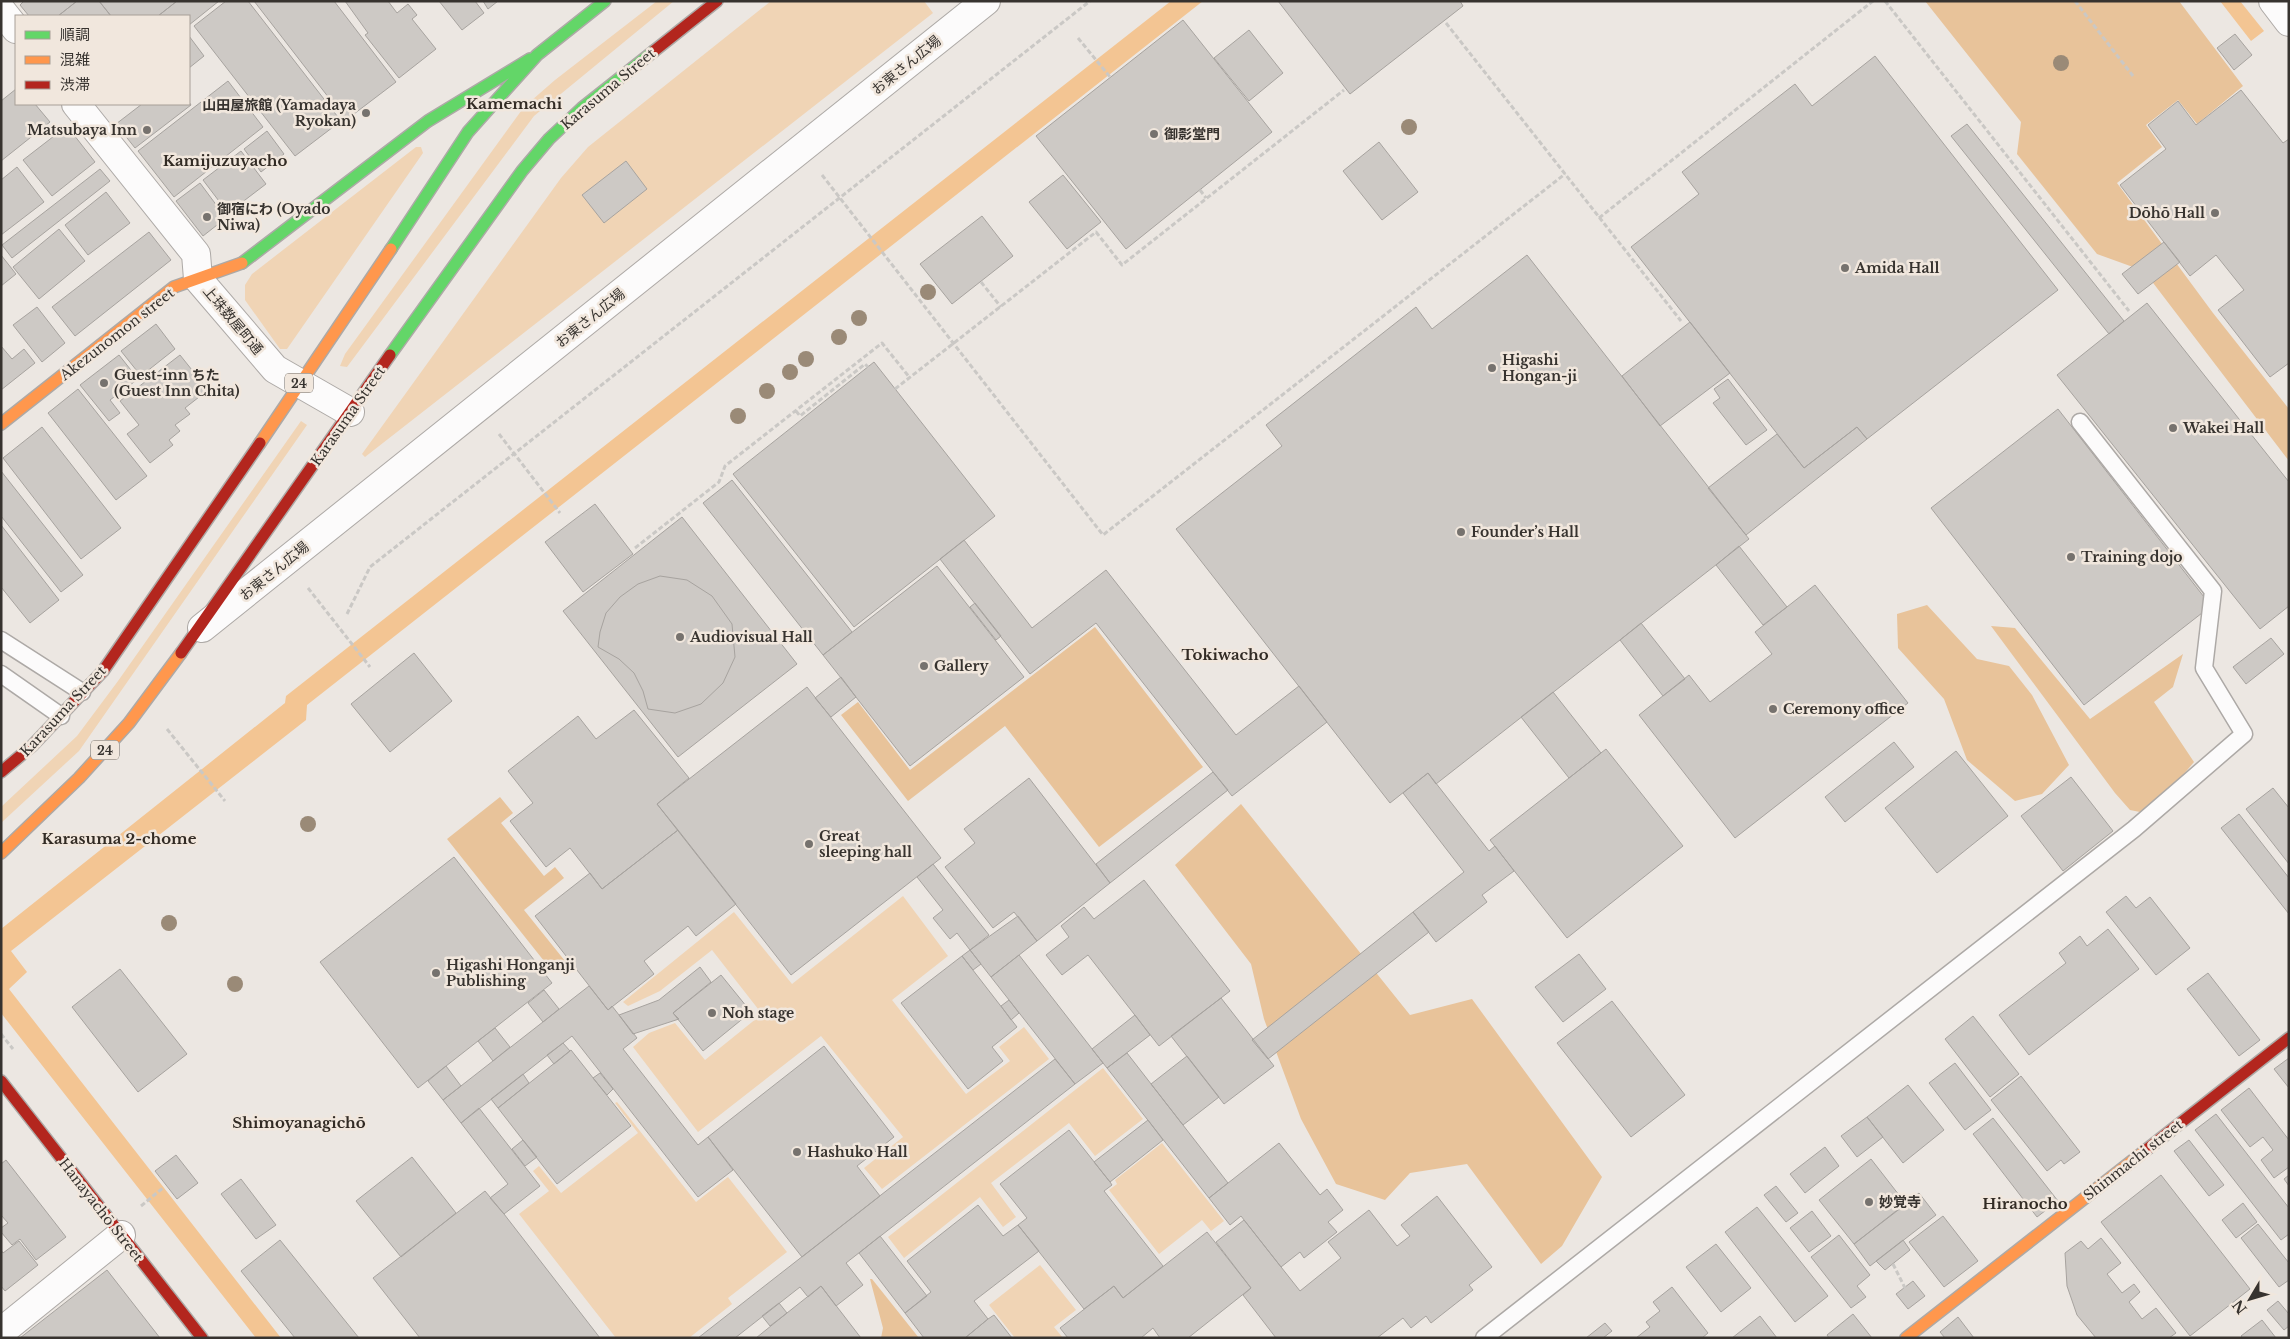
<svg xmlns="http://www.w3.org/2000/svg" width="2290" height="1339" viewBox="0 0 2290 1339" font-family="'Libre Baskerville','Noto Sans JP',serif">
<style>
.green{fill:#f0d4b5}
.forest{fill:#e8c39a}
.water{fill:#f3c593}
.building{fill:#cdc9c5;stroke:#a7a39f}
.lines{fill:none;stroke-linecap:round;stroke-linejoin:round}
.lane-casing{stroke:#ada9a6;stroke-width:19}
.street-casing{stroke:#ada9a6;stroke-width:30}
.fast-casing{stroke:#ada9a6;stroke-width:14}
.slow-casing{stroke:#ada9a6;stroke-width:14}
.jam-casing{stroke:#ada9a6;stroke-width:14}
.path{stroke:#cac8c5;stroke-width:3;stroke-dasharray:5 2.5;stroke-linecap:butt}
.lane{stroke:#fcfbfb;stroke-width:16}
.street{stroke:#fcfbfb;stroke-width:28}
.fast{stroke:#63d668;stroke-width:11}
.slow{stroke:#ff974d;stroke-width:11}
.jam{stroke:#b3261e;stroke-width:11}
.tree{fill:#9a8a77}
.poi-dot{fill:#76726e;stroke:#f1e7dd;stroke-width:2}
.labels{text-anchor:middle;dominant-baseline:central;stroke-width:5;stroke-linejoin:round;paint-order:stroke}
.shield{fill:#f1e7dd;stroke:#6f6963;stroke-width:1}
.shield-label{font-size:12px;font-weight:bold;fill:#37332f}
.street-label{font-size:14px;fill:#37332f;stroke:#f1e7dd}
.poi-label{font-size:14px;font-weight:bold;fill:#37332f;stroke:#f1e7dd;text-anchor:start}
.neighbourhood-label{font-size:15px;font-weight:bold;fill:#322b24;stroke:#f1e7dd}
</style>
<rect width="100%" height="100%" fill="#ece7e2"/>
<path class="green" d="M657,1H674L534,116L347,367L340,366L345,354L524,107L555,80Z
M771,1H924L933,13L365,457L362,454L561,178L588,147Z
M416,147H421L423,153L287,349H280L245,300V285L252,274Z
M301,421L307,425L79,751L1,823V807L77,736L118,681Z
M903,896L948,956L892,1000L966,1094L1010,1061L999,1047L1024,1027L1049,1059L882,1189L864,1168L903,1137L821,1036L698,1132L633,1047L649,1033L675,1023L705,1060L762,1014L712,950L660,991L628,1006L623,1002L734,912L792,984Z
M1103,1068L1143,1119L1095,1156L1069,1123L991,1183L1016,1217L1003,1227L980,1197L904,1258L888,1237Z
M617,1102L696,1202L728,1177L787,1252L728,1298L732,1304L689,1338H616L519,1214L549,1191L533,1171L539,1166L561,1193L638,1133L615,1103Z
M1162,1143L1224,1221L1211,1231L1202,1220L1159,1254L1109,1190L1117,1184L1115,1180Z
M1040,1265L1076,1310L1054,1327L1063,1338H1015L989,1305Z"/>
<path class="forest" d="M1925,1H2179L2243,86L2197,124L2178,100L2146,125L2162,147L2117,183L2213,313L2289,409V461L2144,271L2097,254L2017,154L2021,122Z
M1927,605L1977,659L2009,666L2032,695L2069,765L2042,794L2015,801L1967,760L1944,699L1898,648L1897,614Z
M1991,626L2015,628L2090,719L2183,654L2173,687L2154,702L2194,762L2150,814L2130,810L2115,793Z
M1095,627L1203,767L1099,847L1005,726L908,801L841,715L858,702L910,770Z
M500,797L513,813L501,823L544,876L555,867L564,878L524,910L565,961L552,971L447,839Z
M1241,804L1410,1015L1472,999L1602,1177L1562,1246L1541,1264L1467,1164L1410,1173L1385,1200L1336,1184L1301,1119L1264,1019L1251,964L1175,865Z
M870,1279H872L919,1338H881L883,1328Z"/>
<path class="water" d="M1171,1H1203L307,705L306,720L11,951L27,972L9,989L281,1338H256L1,1013V929L285,703L286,696Z
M2220,1H2240L2264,31L2251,41Z"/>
<path class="building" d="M24,1H77L58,16H29L20,5Z
M77,1H99L111,16H58Z
M99,1H177L158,16H111Z
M177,1H219L189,25V16H158Z
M226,1H248L341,121L295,156L194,26Z
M254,1H334L396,82L346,120Z
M345,1H388L397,13L408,4L417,15L412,19L436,49L399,78L365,35L368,33Z
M439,1H475L484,13L462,30Z
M483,1H498L488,9Z
M1278,1H1460L1463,6L1350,94Z
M1183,20L1272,132L1126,249L1036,136Z
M1249,30L1283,73L1249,101L1214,58Z
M2235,34L2252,55L2234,70L2217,48Z
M189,36L204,56L189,68Z
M1875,56L2058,290L1867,439L1857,427L1804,468L1631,247L1699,194L1682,172L1795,84L1812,106Z
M228,81L263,127L174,197L138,151Z
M16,89V104H35L50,122L1,161V101Z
M2241,90L2283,143L2289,139V363L2270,377L2218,310L2244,290L2216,255L2190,276L2120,185L2166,149L2148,125L2178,101L2196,125Z
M189,102L191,105L135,148L116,124L142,104H189Z
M1967,124L2124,321L2109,334L1951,136Z
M67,126L95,162L52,196L23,160Z
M267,131L284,154L261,172L244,149Z
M1379,142L1418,192L1382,220L1343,171Z
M241,151L266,184L228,213L203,180Z
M626,161L647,189L604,223L582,195Z
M17,167L44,202L1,235V180Z
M100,169L110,181L12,258L2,245Z
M1063,175L1101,222L1067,249L1029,202Z
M200,183L226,218L203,236L176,201Z
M106,192L130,223L88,255L65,225Z
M982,216L1013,256L952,304L920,264Z
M59,229L85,261L39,299L13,267Z
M149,232L171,260L75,336L52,307Z
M2164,242L2180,262L2138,294L2122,274Z
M1,255L16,274L1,286Z
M1527,255L1749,539L1436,784L1428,773L1390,803L1176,529L1282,446L1266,425L1416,307L1432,329Z
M2147,303L2289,482V606L2260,629L2057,375Z
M37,307L65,343L42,362L13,325Z
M1690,322L1730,373L1660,426L1622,376Z
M156,324L175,349L141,376L121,351Z
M1,346L12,359L24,349L35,363L1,390Z
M119,355L138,379L110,400L120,413L109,421L80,385Z
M180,355L208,390L185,408L190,414L175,425L180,431L169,440L173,445L150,463L127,434L139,425L120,401Z
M874,362L995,516L854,627L733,474Z
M1728,379L1767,430L1746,445L1713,403L1720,398L1714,389Z
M78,389L147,476L116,500L48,413Z
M2058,409L2211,606L2084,705L1931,508Z
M42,427L121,528L81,559L3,458Z
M1857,427L1867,439L1746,535L1708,488L1777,434L1804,468Z
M1,471L83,575L61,592L1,516Z
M732,480L852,632L823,655L703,503Z
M595,504L633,554L583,592L545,542Z
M682,517L797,664L678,757L563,611Z
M1,525L59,600L30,623L1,587Z
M964,540L1032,628L1106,570L1236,735L1299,686L1327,722L1232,796L1096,623L1030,674L940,559Z
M1739,546L1787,607L1763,625L1716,565Z
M937,566L1024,677L910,766L823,655Z
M660,576L687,580L712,596L732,624L735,657L723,683L701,704L675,713L648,709L643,691L634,673L619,659L598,647L600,632L606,613L620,597L638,584Z
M1815,585L1908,703L1735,838L1639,715L1689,675L1710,702L1772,654L1755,632Z
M975,603L1001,636L996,640L970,607Z
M1641,623L1685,679L1663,696L1620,640Z
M2271,638L2284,654L2246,684L2233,667Z
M414,653L452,701L390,752L351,704Z
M841,677L856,697L831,717L815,698Z
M807,687L941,858L791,975L657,804Z
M1553,692L1601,753L1569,778L1521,717Z
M634,710L689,778L657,804L678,830L602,889L570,848L546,867L510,821L533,803L508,771L578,716L596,739Z
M1894,742L1914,767L1845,822L1825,797Z
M1606,749L1683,846L1567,938L1490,840Z
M1956,751L2008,816L1937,873L1885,808Z
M1213,772L1228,790L1110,883L1096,864Z
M1428,773L1489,851L1495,846L1514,871L1482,895L1487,902L1436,942L1413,912L1464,872L1403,793Z
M2071,777L2113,831L2063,871L2021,816Z
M1029,778L1110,883L1037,941L1014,912L993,928L945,867L975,843L964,829Z
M2273,788L2289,808V864L2246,809Z
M2239,814L2289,878V914L2221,828Z
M678,830L736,904L696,936L688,926L644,961L654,974L608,1010L535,916L590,873L602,889Z
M454,857L552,983L418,1088L320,962Z
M933,864L989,935L970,950L957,933L950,939L933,918L943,910L917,877Z
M1144,880L1230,991L1159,1046L1088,955L1062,975L1046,955L1069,937L1061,926L1084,907L1094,919Z
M2126,896L2136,908L2150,897L2190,948L2156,975L2106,912Z
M1413,912L1429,932L1268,1059L1252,1040Z
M1018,916L1037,941L991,977L970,950Z
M2108,929L2139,969L2029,1055L1999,1015L2066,963L2059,953L2080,936L2087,946Z
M970,950L981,964L973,970L962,956Z
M1579,954L1606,989L1563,1022L1535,987Z
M1019,955L1103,1063L1075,1084L991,977Z
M962,956L1017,1027L992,1047L1003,1061L968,1089L901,1003Z
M700,967L711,982L673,1013L679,1019L633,1034L619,1015L659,1000Z
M120,969L187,1054L138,1092L72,1007Z
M2208,973L2260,1040L2239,1056L2187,989Z
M721,975L751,1012L703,1051L673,1013Z
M589,986L608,1010L612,1006L637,1038L623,1049L698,1145L708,1137L733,1170L698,1197L572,1036L461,1123L443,1100Z
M544,990L559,1009L543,1022L528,1003Z
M1221,998L1274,1066L1224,1104L1171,1036Z
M1009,1000L1019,1013L1011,1020L1001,1006Z
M1612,1001L1685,1095L1631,1137L1557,1043Z
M1135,1015L1150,1035L1107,1068L1092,1049Z
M1973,1016L2019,1074L1990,1097L1945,1039Z
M495,1028L510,1047L493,1061L478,1041Z
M563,1043L570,1051L554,1064L547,1055Z
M824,1046L894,1137L857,1166L880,1196L802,1257L708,1137Z
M571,1050L631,1126L557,1184L498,1108Z
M1127,1053L1228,1183L1209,1198L1107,1068Z
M1187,1056L1219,1097L1183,1125L1151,1084Z
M2289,1058V1088L2274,1069Z
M1055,1059L1075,1084L846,1263L863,1285L836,1306L821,1286L808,1297L800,1287L735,1338H698Z
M1955,1063L1991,1110L1965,1130L1929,1083Z
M446,1066L461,1086L443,1100L428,1081Z
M600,1073L613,1089L607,1095L593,1078Z
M523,1074L529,1083L498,1108L491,1099Z
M2021,1076L2080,1152L2064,1164L2061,1160L2047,1171L1991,1100Z
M1908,1085L1944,1130L1903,1163L1867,1117Z
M2249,1088L2289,1140V1167L2274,1178L2261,1160L2273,1150L2263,1137L2250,1147L2221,1110Z
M479,1108L540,1186L504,1214L490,1198L508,1184L461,1123Z
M2216,1114L2289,1208V1234L2281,1240L2195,1130Z
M1867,1117L1883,1137L1857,1157L1841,1136Z
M1993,1118L2058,1201L2037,1217L1973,1134Z
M1148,1120L1163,1140L1110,1182L1094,1162Z
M1069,1130L1110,1182L1112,1185L1104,1191L1163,1266L1123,1298L1114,1286L1084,1309L1018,1225L1027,1218L1000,1184Z
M523,1140L537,1157L525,1166L512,1149Z
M2189,1140L2224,1185L2209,1196L2174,1151Z
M1279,1143L1320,1195L1327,1189L1343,1210L1328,1222L1337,1232L1304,1258L1300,1252L1281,1267L1241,1216L1230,1225L1209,1198Z
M1825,1147L1839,1166L1805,1193L1790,1174Z
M176,1155L198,1183L177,1199L155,1171Z
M412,1157L456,1213L401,1257L356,1201Z
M1871,1159L1906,1204L1854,1244L1819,1200Z
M6,1160L66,1237L36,1260L20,1239L12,1245L1,1232V1228L8,1223L1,1215V1164Z
M2161,1175L2250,1289L2190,1336L2101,1222Z
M2289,1175V1186L2284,1179Z
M241,1179L276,1225L256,1239L221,1194Z
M1776,1186L1798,1213L1786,1222L1764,1195Z
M485,1191L504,1214L600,1338H420L373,1278Z
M1919,1193L1936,1215L1870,1266L1854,1244Z
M1437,1196L1492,1267L1469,1285L1473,1290L1431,1323L1426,1316L1411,1328L1403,1318L1377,1338H1276L1243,1295L1251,1288L1216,1242L1244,1220L1300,1291L1341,1258L1328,1242L1369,1210L1397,1246L1410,1236L1401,1225Z
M2243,1203L2257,1222L2236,1238L2222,1220Z
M978,1205L1003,1236L1018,1225L1039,1251L974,1301L988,1319L965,1338H924L905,1313L931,1292L907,1261Z
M1757,1207L1828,1296L1795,1322L1725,1232Z
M1812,1211L1831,1236L1809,1252L1790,1228Z
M1943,1216L1978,1261L1944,1287L1909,1242Z
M2258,1224L2289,1263V1280L2279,1287L2241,1238Z
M1207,1232L1251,1288L1188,1338H1160L1153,1328L1141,1338H1068L1060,1328L1114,1286L1123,1298Z
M1839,1235L1870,1275L1857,1286L1866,1297L1851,1308L1811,1257Z
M880,1236L927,1296L905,1313L859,1253Z
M2101,1238L2121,1263L2107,1274L2122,1293L2134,1284L2140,1292L2129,1302L2142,1319L2156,1308L2176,1333L2169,1338H2096L2077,1315L2067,1286L2065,1253L2081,1241L2088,1249Z
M280,1240L359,1338H295L241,1271Z
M1903,1240L1910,1250L1885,1270L1876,1261Z
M19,1241L38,1265L5,1291L1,1286V1250L3,1253Z
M1716,1244L1751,1288L1721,1312L1686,1267Z
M107,1270L160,1338H20Z
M1913,1281L1925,1296L1908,1309L1896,1294Z
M821,1286L861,1338H756L787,1313Z
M1672,1287L1708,1333L1702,1338H1636L1650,1327L1646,1322L1660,1311L1653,1302Z
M2278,1301L2289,1314V1326L2284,1330L2267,1310Z
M779,1303L787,1313L770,1326L762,1316Z
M1853,1314L1872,1338H1829L1827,1335Z
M994,1315L1012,1338H965L988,1319Z
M1760,1316L1777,1338H1732Z
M1958,1317L1974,1338H1945L1940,1332Z
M2262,1320L2276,1338H2243L2241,1336Z
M1605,1323L1612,1331L1603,1338H1586Z"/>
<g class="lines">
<g class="lane-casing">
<path id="lane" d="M1,640L82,692
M1,674L61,716
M1484,1338L2134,829L2244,734L2204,668L2213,591L2080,422"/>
</g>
<g class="street-casing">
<path id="street" d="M2273,1L2289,22
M1,10L16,29
M76,104L196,254L198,279L275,369L350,412
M202,628L986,1
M1,1332L121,1235"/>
</g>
<g class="fast-casing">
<path id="fast" d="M391,249L468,132L537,55L605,1
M242,263L428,121L530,59
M390,355L522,171L549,139L582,108L654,51"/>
</g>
<g class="slow-casing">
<path id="slow" d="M1,424L174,287L242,263
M260,443L391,249
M1,853L79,778L129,723L181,653
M1906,1338L2146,1150"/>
</g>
<g class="jam-casing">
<path id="jam" d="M654,51L717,1
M181,653L390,355
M1,772L32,746L103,671L260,443
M1,1081L202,1338
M2146,1150L2289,1038"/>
</g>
<path class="path" d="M1885,1L2129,311
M2075,1L2133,76
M1446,23L1681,321
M1078,38L1110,77
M822,175L1103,535L1565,174
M1200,190L1206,198
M1599,218L1873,1
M981,282L1001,307
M895,389L1096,232L1122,265L1344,90
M796,411L800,416L865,364L868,367
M499,434L560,513
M635,548L719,482L725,466L882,343L910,378
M308,588L370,667
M347,614L370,567L1090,1
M167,729L225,801
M1,1034L13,1049
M141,1206L164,1187
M1893,1264L1905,1288"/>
<use href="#lane" class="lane"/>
<use href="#street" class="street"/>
<use href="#fast" class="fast"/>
<use href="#slow" class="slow"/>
<use href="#jam" class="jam"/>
</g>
<g class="tree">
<circle cx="2061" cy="63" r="8"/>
<circle cx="1409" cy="127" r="8"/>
<circle cx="928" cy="292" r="8"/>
<circle cx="859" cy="318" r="8"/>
<circle cx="839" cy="337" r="8"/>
<circle cx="806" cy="359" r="8"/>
<circle cx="790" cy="372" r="8"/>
<circle cx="767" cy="391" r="8"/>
<circle cx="738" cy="416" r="8"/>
<circle cx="308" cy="824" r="8"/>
<circle cx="169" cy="923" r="8"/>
<circle cx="235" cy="984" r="8"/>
</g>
<g class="poi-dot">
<circle cx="366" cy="113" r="5"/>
<circle cx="147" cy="130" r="5"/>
<circle cx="1154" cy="134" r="5"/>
<circle cx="2215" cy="213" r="5"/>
<circle cx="207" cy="217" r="5"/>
<circle cx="1845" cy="268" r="5"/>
<circle cx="1492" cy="368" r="5"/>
<circle cx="104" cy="383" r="5"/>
<circle cx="2173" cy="428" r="5"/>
<circle cx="1461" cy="532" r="5"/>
<circle cx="2071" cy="557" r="5"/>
<circle cx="680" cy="637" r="5"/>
<circle cx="924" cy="666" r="5"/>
<circle cx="1773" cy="709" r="5"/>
<circle cx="809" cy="844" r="5"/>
<circle cx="436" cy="973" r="5"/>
<circle cx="712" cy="1013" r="5"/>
<circle cx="797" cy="1152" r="5"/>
<circle cx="1869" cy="1202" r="5"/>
</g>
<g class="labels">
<g class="shield">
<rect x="285" y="373.5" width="28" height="19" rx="4"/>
<rect x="91" y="740.5" width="28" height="19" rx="4"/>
</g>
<g class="shield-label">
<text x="299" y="383">24</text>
<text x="105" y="750">24</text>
</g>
<g class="street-label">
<text transform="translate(906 65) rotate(-39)">お東さん広場</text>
<text transform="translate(608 89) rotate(-40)">Karasuma Street</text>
<text transform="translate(590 318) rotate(-39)">お東さん広場</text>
<text transform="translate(233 320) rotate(50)">上珠数屋町通</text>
<text transform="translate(117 334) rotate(-38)">Akezunomon street</text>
<text transform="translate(348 416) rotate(-55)">Karasuma Street</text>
<text transform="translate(274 571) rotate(-39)">お東さん広場</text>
<text transform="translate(63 711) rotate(-47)">Karasuma Street</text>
<text transform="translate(2133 1160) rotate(-38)">Shinmachi street</text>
<text transform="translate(101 1210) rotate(52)">Hanayachō Street</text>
</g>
<g class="poi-label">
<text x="356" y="105" text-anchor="end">山田屋旅館 (Yamadaya<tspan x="356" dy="16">Ryokan)</tspan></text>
<text x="137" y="130" text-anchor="end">Matsubaya Inn</text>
<text x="1164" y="134">御影堂門</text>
<text x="217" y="209">御宿にわ (Oyado<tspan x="217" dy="16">Niwa)</tspan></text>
<text x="2205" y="213" text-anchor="end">Dōhō Hall</text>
<text x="1855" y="268">Amida Hall</text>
<text x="1502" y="360">Higashi<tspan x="1502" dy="16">Hongan-ji</tspan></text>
<text x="114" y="375">Guest-inn ちた<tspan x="114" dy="16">(Guest Inn Chita)</tspan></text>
<text x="2183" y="428">Wakei Hall</text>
<text x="1471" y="532">Founder’s Hall</text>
<text x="2081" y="557">Training dojo</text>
<text x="690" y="637">Audiovisual Hall</text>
<text x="934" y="666">Gallery</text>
<text x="1783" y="709">Ceremony office</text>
<text x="819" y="836">Great<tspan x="819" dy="16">sleeping hall</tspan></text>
<text x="446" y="965">Higashi Honganji<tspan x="446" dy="16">Publishing</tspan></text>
<text x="722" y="1013">Noh stage</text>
<text x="807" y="1152">Hashuko Hall</text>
<text x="1879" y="1202">妙覚寺</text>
</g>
<g class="neighbourhood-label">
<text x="514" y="103">Kamemachi</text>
<text x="225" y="160">Kamijuzuyacho</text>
<text x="1225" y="654">Tokiwacho</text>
<text x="119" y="838">Karasuma 2-chome</text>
<text x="299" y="1122">Shimoyanagichō</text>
<text x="2025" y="1203">Hiranocho</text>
</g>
</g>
<rect width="2290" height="1339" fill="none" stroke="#37332f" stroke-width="5"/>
<rect x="15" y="15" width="175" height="90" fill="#f1e7dd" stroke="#a79f97"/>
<rect x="25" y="31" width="25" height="8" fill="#63d668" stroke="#a79f97"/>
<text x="60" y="40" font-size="15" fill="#37332f">順調</text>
<rect x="25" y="56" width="25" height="8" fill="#ff974d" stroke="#a79f97"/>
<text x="60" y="65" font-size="15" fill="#37332f">混雑</text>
<rect x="25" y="81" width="25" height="8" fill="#b3261e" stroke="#a79f97"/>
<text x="60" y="90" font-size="15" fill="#37332f">渋滞</text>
<g transform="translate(2250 1299) rotate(232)" stroke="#f1e7dd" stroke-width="4" paint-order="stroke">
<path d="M0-4L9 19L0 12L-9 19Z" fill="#37332f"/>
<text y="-8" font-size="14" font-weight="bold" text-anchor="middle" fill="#37332f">N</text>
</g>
</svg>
